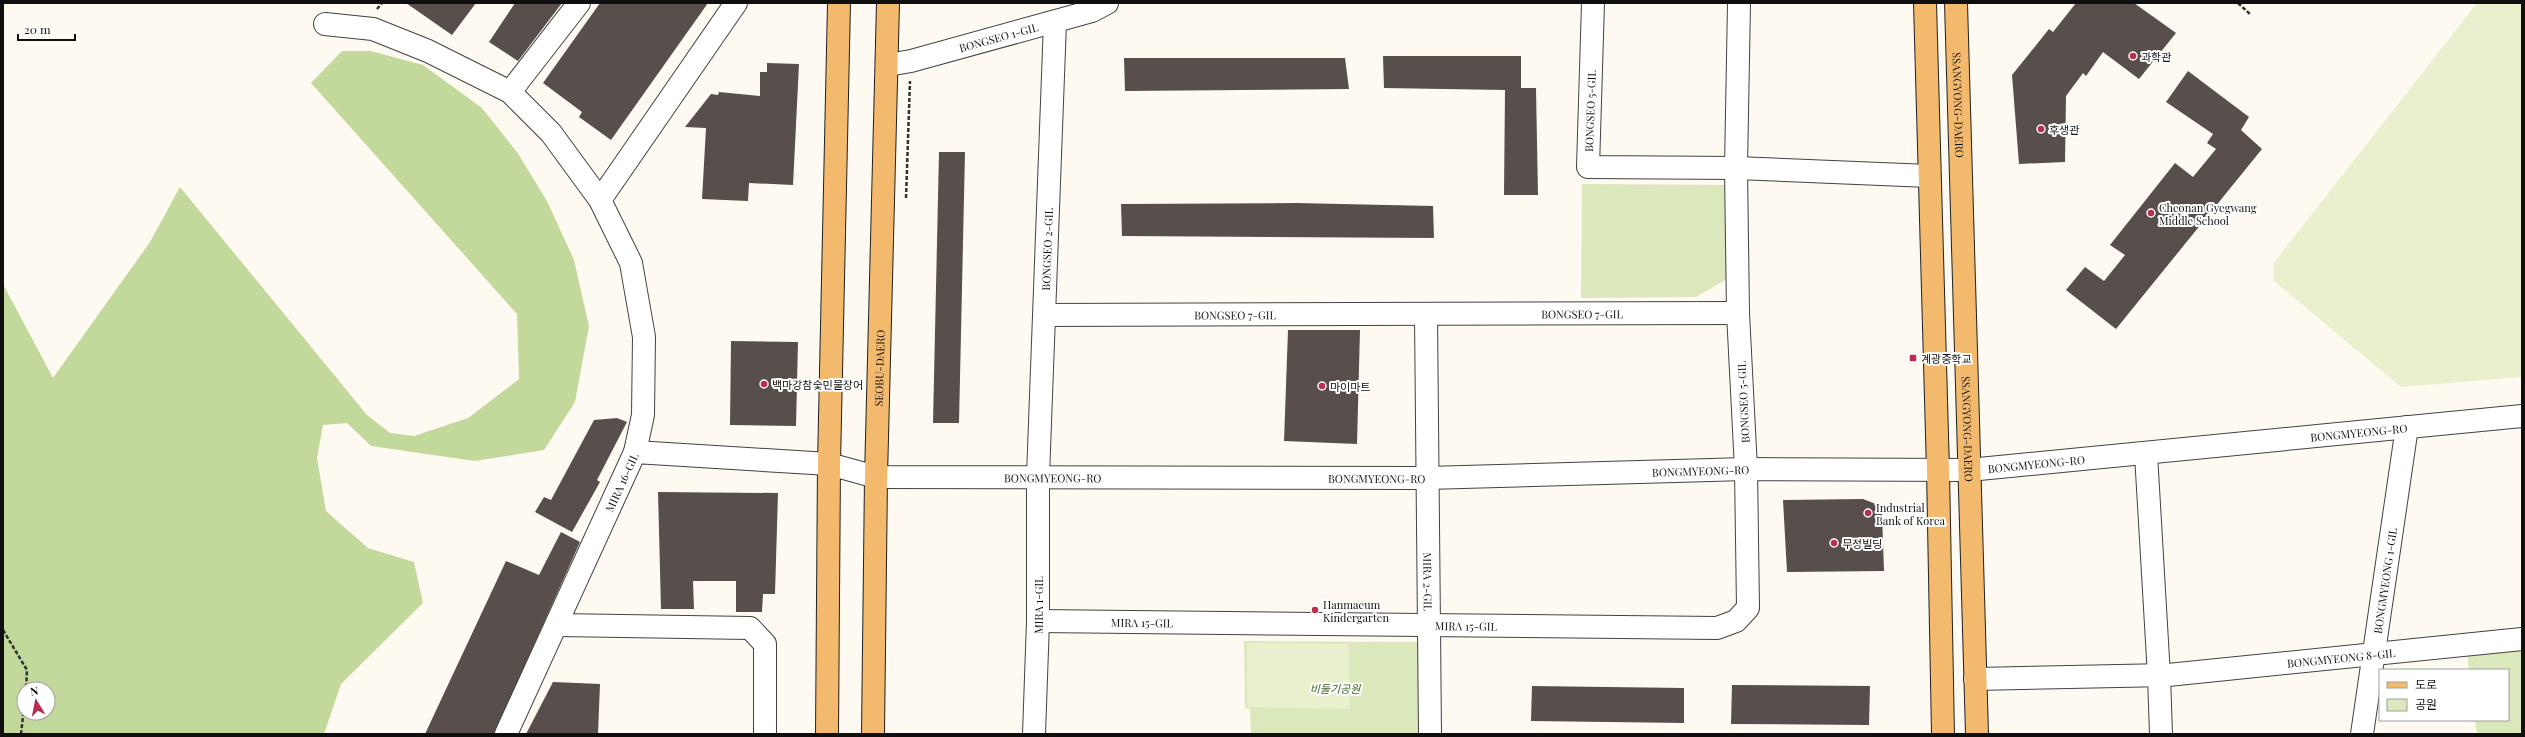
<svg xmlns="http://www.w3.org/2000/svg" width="2525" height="737" viewBox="0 0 2525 737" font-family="'Playfair Display','Noto Sans KR',serif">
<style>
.green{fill:#dbe8bc}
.forest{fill:#c3d99c;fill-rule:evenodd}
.pitch{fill:#eaf0ce}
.building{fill:#584e4c}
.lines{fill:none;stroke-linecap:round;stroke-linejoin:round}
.minor-casing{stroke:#424242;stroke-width:24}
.major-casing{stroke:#202020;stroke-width:24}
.path{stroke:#313131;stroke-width:2.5;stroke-dasharray:4 2;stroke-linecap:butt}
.minor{stroke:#fff;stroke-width:22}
.major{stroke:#f3b96d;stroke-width:22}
.poi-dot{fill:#bb2c4d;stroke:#fff;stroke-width:1.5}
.labels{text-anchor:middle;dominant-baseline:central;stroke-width:4;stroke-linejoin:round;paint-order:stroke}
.street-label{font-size:11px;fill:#0f0f0f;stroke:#fff}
.poi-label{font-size:11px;fill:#0f0f0f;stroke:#fff;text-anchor:start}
.park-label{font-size:11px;font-style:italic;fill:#3c6521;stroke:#fff}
</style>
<rect width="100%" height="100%" fill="#fefaf2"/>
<path class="green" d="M1582,184L1727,185V279L1696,297L1581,298Z
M1244,641L1416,642L1425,649V734H1251L1250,709L1245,708Z
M2522,647V734H2477L2475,720H2508V670H2469L2467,653Z"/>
<path class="forest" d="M342,51H371L423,65L482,108L517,152L547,201L574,260L589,326L575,402L544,450L475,461L371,446L347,423L323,425L317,458L326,511L368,548L414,562L423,603L341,684L324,734H3V284L53,378L150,242L180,187L367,415L390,433L414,436L468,418L519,379L517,314L311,83ZM24,689H48V713H24Z"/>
<path class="pitch" d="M2477,3H2522V377L2401,387L2274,281L2273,264Z
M1247,643L1349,644L1350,709L1247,707Z"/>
<path class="building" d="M406,3H476L452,35Z
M515,3H562L518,61L489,42Z
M600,3H708L611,140L579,117L582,112L543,83Z
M2076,3H2134L2176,33L2139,79L2103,52L2086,76L2083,73L2066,96L2065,162L2019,164L2012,75L2049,29L2053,32Z
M1383,56H1521V88H1536L1538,195H1504L1505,90L1384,88Z
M1124,58H1345L1349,89L1125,91Z
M767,63L799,64L793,185L749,183L748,201L702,199L706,128L685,127L711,94L718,95L719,92L760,96V72H767Z
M2188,71L2249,117L2241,130L2262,149L2116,329L2066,290L2085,267L2104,281L2125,255L2110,245L2175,163L2193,177L2216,149L2207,143L2213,134L2166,102Z
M939,152H965L959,423H933Z
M1296,203L1433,206L1434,238L1122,236L1121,204Z
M1288,330H1360L1357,444L1284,441Z
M731,341L798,342L796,426L730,425Z
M617,418L627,422L597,480L600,482L572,532L535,512L544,497L551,500L594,420Z
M658,492L778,493L775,594H763L762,612H736V581H693L694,609H661Z
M1863,499L1876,504L1882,514L1884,571L1787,572L1783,500Z
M561,532L580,542L494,734H425L506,561L539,575Z
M553,682L600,684L598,734H526Z
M1732,685L1870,686L1869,725L1731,724Z
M1532,686L1684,688V723L1531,721Z"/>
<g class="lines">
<g class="minor-casing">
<g id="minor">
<path d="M1593,3L1588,167L1736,168L1929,176"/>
<path d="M325,24L373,29L428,51L510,92L551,133L600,200L631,263L644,337L643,415L635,452"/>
<path id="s1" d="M888,65L911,61L1092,11L1107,3"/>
<path d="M510,92L579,3"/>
<path d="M600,200L736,3"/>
<path id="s2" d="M1045,315L1738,313"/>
<path id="s3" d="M1426,315L1430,734"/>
<path d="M2146,454L2159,676L2161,734"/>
<path id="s4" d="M1038,621L1717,628L1736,621L1748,608L1746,469L1738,313L1736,168L1739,3"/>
<path d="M558,625L750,628L765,644V734"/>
<path id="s5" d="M1975,679L2168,675L2522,639"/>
<path id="s6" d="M506,734L635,452L829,464L876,477L1427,478L1746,469L1969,470L2522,416"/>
<path id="s7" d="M1034,734L1038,621V476L1055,22"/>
<path id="s8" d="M2362,734L2407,427"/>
</g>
</g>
<g class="major-casing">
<g id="major">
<path d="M1925,3L1938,471L1943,734"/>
<path id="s9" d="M1956,3L1977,734"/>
<path d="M827,734L829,464L839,3"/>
<path id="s10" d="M873,734L876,477L888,3"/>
</g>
</g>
<path class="path" d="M2238,3L2251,15
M377,9L382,3
M906,198L910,81
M3,630L27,670L26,689
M21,734L24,707"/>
<use href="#minor" class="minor"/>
<use href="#major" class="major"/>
</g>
<g class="poi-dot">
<circle cx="2133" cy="56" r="4"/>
<circle cx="2041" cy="129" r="4"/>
<circle cx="2151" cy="213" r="4"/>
<rect x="1909" y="354" width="8" height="8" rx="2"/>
<circle cx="764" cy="384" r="4"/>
<circle cx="1322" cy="386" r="4"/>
<circle cx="1868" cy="513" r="4"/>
<circle cx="1834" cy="543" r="4"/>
<circle cx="1315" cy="610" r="4"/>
</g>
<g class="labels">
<g class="street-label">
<text stroke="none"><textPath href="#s1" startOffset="114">BONGSEO 1-GIL</textPath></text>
<text stroke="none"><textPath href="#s9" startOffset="102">SSANGYONG-DAERO</textPath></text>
<text transform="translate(1590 111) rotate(-88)">BONGSEO 5-GIL</text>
<text stroke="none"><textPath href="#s7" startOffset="485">BONGSEO 2-GIL</textPath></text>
<text stroke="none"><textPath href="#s2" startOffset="537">BONGSEO 7-GIL</textPath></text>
<text stroke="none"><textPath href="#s2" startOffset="190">BONGSEO 7-GIL</textPath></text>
<text stroke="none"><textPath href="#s10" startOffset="366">SEOBU-DAERO</textPath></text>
<text transform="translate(1743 402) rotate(-93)">BONGSEO 5-GIL</text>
<text stroke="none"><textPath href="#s9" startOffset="426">SSANGYONG-DAERO</textPath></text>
<text stroke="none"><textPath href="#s6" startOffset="2038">BONGMYEONG-RO</textPath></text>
<text stroke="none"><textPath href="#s6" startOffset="1714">BONGMYEONG-RO</textPath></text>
<text stroke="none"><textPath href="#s6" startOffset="1378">BONGMYEONG-RO</textPath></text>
<text stroke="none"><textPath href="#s6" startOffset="730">BONGMYEONG-RO</textPath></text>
<text stroke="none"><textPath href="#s6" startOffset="1054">BONGMYEONG-RO</textPath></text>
<text stroke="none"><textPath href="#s6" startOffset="277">MIRA 16-GIL</textPath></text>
<text stroke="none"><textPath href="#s8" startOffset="155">BONGMYEONG 1-GIL</textPath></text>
<text stroke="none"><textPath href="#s3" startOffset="267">MIRA 2-GIL</textPath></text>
<text stroke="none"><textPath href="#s7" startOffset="129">MIRA 1-GIL</textPath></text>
<text stroke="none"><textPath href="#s4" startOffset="104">MIRA 15-GIL</textPath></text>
<text stroke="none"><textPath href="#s4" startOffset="428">MIRA 15-GIL</textPath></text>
<text stroke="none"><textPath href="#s5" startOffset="367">BONGMYEONG 8-GIL</textPath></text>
</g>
<g class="poi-label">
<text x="2141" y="56">과학관</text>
<text x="2049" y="129">후생관</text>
<text x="2159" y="207">Cheonan Gyegwang<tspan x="2159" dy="13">Middle School</tspan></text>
<text x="1921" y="358">계광중학교</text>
<text x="772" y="384">백마강참숯민물장어</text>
<text x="1330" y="386">마이마트</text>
<text x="1876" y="507">Industrial<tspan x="1876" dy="13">Bank of Korea</tspan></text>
<text x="1842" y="543">무정빌딩</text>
<text x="1323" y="604">Hanmaeum<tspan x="1323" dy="13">Kindergarten</tspan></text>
</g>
<g class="park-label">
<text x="1335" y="688">비둘기공원</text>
</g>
</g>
<rect width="2525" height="737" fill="none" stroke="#0f0f0f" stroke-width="8"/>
<rect x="2379" y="669" width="130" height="52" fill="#ffffff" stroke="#9f9f9f"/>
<rect x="2387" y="682" width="20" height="6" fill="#f3b96d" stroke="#9f9f9f"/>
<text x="2415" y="689" font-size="12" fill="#0f0f0f">도로</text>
<rect x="2387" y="699" width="20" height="12" fill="#dbe8bc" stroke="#9f9f9f"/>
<text x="2415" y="709" font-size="12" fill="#0f0f0f">공원</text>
<g transform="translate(36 701) rotate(350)"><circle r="19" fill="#ffffff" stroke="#9f9f9f"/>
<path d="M0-3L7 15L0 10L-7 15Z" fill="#bb2c4d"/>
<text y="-6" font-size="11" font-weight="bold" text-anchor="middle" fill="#0f0f0f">N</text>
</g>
<path d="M18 34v6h57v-6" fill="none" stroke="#0f0f0f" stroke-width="2"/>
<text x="24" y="34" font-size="12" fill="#0f0f0f" stroke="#ffffff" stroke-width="3" paint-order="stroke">20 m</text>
</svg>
